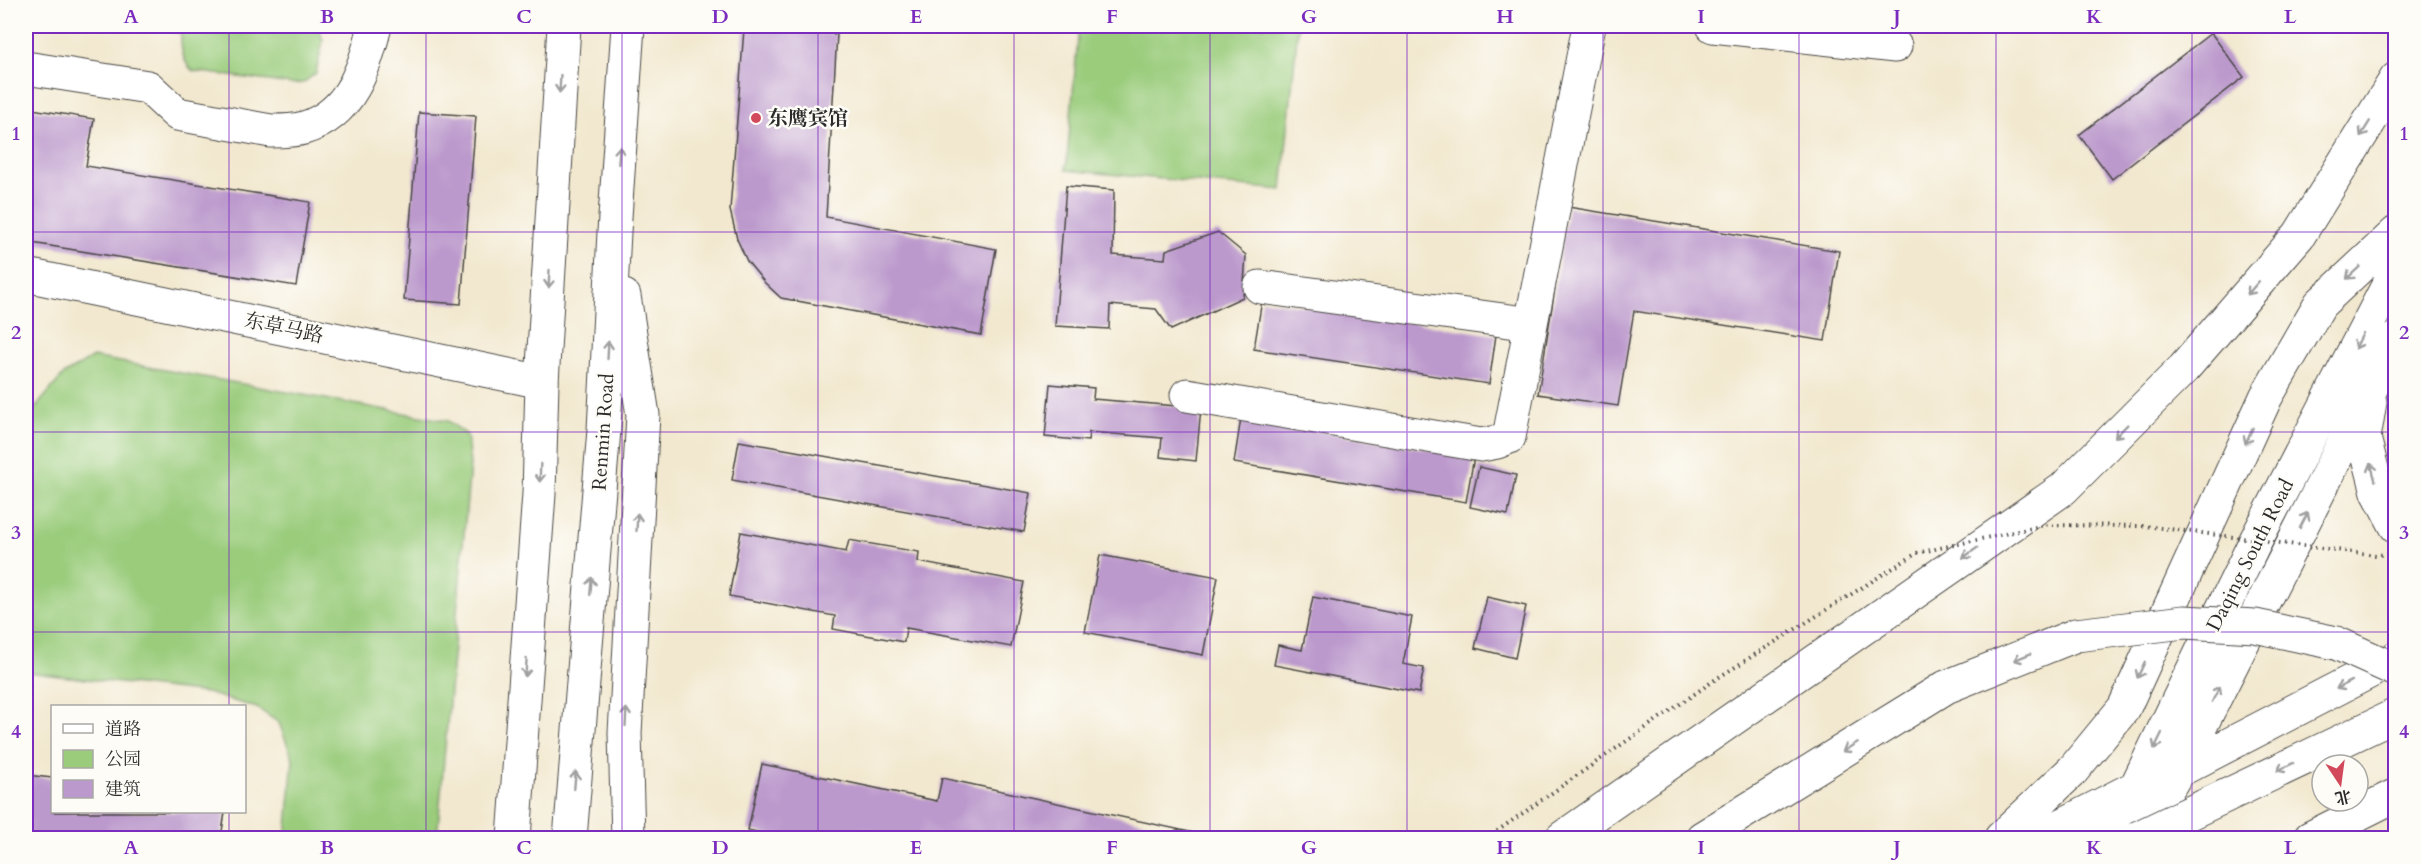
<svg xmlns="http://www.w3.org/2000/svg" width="2421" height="864" viewBox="0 0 2421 864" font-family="Cardo,'Noto Serif SC',serif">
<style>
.green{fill:#9acc7c;stroke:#627c54;stroke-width:1.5}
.building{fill:#b9c}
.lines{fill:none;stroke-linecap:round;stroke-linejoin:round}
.minor-casing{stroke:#494744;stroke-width:35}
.major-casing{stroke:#494744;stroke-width:35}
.minor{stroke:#fff;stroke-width:33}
.major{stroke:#fff;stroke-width:33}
.major-bridge-casing{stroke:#494744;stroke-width:35;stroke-linecap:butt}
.path-bridge{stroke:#494744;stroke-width:4;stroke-dasharray:1.5 4.5;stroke-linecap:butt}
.major-bridge{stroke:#fff;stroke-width:33}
.oneway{stroke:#a0a0a0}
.grid{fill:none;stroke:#7b2cbf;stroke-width:1.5;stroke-opacity:0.55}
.poi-dot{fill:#d1495b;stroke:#fdfcf7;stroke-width:2}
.labels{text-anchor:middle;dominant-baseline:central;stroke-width:5;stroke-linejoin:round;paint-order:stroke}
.poi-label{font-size:20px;font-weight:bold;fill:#2b2b2b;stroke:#fdfcf7;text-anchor:start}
.street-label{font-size:20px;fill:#2b2b2b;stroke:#fdfcf7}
.neatline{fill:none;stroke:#7b2cbf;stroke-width:2}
.grid-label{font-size:20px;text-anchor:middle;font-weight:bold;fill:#7b2cbf}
</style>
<rect width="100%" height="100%" fill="#fdfcf7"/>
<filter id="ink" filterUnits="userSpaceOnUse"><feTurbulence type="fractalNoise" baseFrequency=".0167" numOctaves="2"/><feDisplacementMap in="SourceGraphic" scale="12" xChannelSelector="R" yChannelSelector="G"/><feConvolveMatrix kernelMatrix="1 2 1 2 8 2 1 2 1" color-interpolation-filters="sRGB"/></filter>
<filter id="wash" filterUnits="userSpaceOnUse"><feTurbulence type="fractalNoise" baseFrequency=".008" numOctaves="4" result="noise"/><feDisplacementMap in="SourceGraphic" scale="24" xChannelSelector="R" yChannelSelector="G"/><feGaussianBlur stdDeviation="1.35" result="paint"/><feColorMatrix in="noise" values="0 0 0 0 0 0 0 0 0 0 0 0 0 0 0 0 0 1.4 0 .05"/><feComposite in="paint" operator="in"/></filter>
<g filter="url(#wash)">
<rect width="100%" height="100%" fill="#f2e8cf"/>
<path class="green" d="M139,26H305L320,30L323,41L316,73L303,83L291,84L193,71C181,60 181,48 181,33Z
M1079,26H1298L1282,190L1066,170Z
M93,357L448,421L467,435L470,465L437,838H286L293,759L279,723L257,708L207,693L26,672V446L30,414L63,375Z"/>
<g id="blocks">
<path class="building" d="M744,29L837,34L826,217L996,249L981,335L781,298L765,283L747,261L737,239L730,210Z
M2211,33L2244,77L2112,179L2079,135Z
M26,108L94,119L86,166L310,202L296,286L26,242Z
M419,112L476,116L461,304L404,300Z
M1066,186L1114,190L1113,255L1165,259L1166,250L1218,232L1246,255L1243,297L1171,330L1156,309L1110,305L1109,329L1055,326Z
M1568,207L1839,251L1825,341L1634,311L1618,406L1538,394Z
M1262,300L1496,335L1489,384L1254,349Z
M1050,384L1094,388L1093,399L1201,408L1196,461L1160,457L1162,438L1089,432L1088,441L1045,437Z
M1241,418L1474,457L1466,502L1234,463Z
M739,441L1031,493L1024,532L732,480Z
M1479,467L1516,475L1508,515L1470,507Z
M741,532L846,552L849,540L919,552L918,562L1024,582L1011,647L906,628L904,642L833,629L835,616L729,596Z
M1100,555L1218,577L1203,655L1085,632Z
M1313,597L1412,617L1403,664L1424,668L1419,693L1274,665L1278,645L1302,650Z
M1487,597L1526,606L1515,658L1475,648Z
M762,764L937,801L942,778L1195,833L1194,838H785L748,830Z
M26,775L52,778V812H225L221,838H26Z"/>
</g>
</g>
<g filter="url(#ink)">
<use href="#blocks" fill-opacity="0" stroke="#494744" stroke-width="1.5"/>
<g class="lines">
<g class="minor-casing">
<path id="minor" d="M1713,26L1895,46
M26,68L148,87L177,114L271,131C282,131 294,131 304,128C351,114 365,67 375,26
M26,275L542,382
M1260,287L1531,324
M1187,395L1481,445L1497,442L1509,437L1589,26"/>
</g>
<g class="major-casing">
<path id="major" d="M624,296L643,415L625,733L628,838
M2370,402L2364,438L2378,492L2396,526
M514,838L539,494L542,382L564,26
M570,838L604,430L614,232L628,26
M1562,838L2063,489L2184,368L2299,235L2396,79
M1702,838L1946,687L2076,635
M2001,838L2073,770L2124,708L2266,397L2320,304L2396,233
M2037,838L2136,787L2178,771L2396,658
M2102,838L2136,787L2256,540L2396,270
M2139,838L2178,771L2396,339
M2310,838L2396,795"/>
</g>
<use href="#minor" class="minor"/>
<use href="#major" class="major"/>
<g class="major-bridge-casing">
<path id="major-bridge" d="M2076,635L2184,622L2255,626L2336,643L2396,670
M2137,838L2396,715"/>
</g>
<path class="path-bridge" d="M1487,838L1716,679L1917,553L2045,525L2145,526L2376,555L2396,554"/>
<use href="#major-bridge" class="major-bridge"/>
</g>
<defs><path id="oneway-shaft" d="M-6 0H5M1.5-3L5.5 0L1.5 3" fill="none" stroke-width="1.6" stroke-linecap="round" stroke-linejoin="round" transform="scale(1.5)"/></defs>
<g class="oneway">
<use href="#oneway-shaft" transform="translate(560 84) rotate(93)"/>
<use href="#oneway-shaft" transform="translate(2365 129) rotate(122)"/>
<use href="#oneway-shaft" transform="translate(619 155) rotate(-86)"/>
<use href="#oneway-shaft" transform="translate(2353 273) rotate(137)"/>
<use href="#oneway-shaft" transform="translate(549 279) rotate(93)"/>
<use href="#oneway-shaft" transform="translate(2253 288) rotate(131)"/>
<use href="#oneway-shaft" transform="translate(2359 341) rotate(117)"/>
<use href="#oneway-shaft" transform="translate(608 350) rotate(-87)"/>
<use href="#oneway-shaft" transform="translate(2121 431) rotate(135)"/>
<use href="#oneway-shaft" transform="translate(2249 436) rotate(115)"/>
<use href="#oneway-shaft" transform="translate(2373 472) rotate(-105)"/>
<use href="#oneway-shaft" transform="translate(540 473) rotate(92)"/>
<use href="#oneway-shaft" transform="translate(2304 520) rotate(-63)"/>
<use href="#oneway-shaft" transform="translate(637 522) rotate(-87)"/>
<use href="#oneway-shaft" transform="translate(1970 553) rotate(145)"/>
<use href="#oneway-shaft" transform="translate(591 586) rotate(-85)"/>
<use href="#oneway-shaft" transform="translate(2022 657) rotate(158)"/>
<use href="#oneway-shaft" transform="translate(526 668) rotate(94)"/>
<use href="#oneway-shaft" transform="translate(2141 670) rotate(115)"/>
<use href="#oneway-shaft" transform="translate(2344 685) rotate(153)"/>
<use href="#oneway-shaft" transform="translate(2216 694) rotate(-63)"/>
<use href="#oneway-shaft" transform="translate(626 717) rotate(-87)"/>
<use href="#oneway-shaft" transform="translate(2158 741) rotate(116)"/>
<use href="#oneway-shaft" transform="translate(1850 747) rotate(148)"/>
<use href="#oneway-shaft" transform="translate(2285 767) rotate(154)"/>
<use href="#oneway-shaft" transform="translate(575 780) rotate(-85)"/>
</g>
</g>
<path class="grid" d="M229,26V706M426,26V838M622,26V838M818,26V838M1014,26V838M1210,26V838M1407,26V838M1603,26V838M1799,26V838M1996,26V838M2192,26V838M26,232H2396M26,432H2396M26,632H2396M229,812V838"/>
<circle class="poi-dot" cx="756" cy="118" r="6"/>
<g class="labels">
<g class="poi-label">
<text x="768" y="118">东鹰宾馆</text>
</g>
<g class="street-label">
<text transform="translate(284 328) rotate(12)">东草马路</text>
<text transform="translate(603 432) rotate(-86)">Renmin Road</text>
<text transform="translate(2250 555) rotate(-63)">Daqing South Road</text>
</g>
</g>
<rect width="2421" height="864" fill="none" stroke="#fdfcf7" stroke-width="66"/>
<rect x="51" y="705" width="195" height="108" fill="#fdfcf7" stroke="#a9a8a5" stroke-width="1.5"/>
<rect x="63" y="724" width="30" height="9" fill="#ffffff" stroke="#a9a8a5" stroke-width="1.5"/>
<text x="105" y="735" font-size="18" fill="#2b2b2b">道路</text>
<rect x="63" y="750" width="30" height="18" fill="#9acc7c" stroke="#a9a8a5" stroke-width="1.5"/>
<text x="105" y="765" font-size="18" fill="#2b2b2b">公园</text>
<rect x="63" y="780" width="30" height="18" fill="#bb99cc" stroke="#a9a8a5" stroke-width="1.5"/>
<text x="105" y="795" font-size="18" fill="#2b2b2b">建筑</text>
<g transform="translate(2340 783) rotate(167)"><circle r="28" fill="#fdfcf7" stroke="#a9a8a5" stroke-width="1.5"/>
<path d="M0-4.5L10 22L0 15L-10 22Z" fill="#d1495b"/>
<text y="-9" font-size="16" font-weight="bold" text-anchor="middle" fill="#2b2b2b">北</text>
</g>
<rect x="33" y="33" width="2355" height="798" class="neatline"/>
<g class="grid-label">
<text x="131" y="23">A</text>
<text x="327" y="23">B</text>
<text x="524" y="23">C</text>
<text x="720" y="23">D</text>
<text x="916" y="23">E</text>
<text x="1112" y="23">F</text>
<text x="1309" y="23">G</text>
<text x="1505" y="23">H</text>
<text x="1701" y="23">I</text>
<text x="1897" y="23">J</text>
<text x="2094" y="23">K</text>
<text x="2290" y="23">L</text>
<text x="16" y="140">1</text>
<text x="2404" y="140">1</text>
<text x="16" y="339">2</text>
<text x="2404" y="339">2</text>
<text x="16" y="539">3</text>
<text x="2404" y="539">3</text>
<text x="16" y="738">4</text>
<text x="2404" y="738">4</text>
<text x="131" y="854">A</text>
<text x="327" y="854">B</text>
<text x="524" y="854">C</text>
<text x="720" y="854">D</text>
<text x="916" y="854">E</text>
<text x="1112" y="854">F</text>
<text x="1309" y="854">G</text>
<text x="1505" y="854">H</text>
<text x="1701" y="854">I</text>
<text x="1897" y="854">J</text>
<text x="2094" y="854">K</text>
<text x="2290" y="854">L</text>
</g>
</svg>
